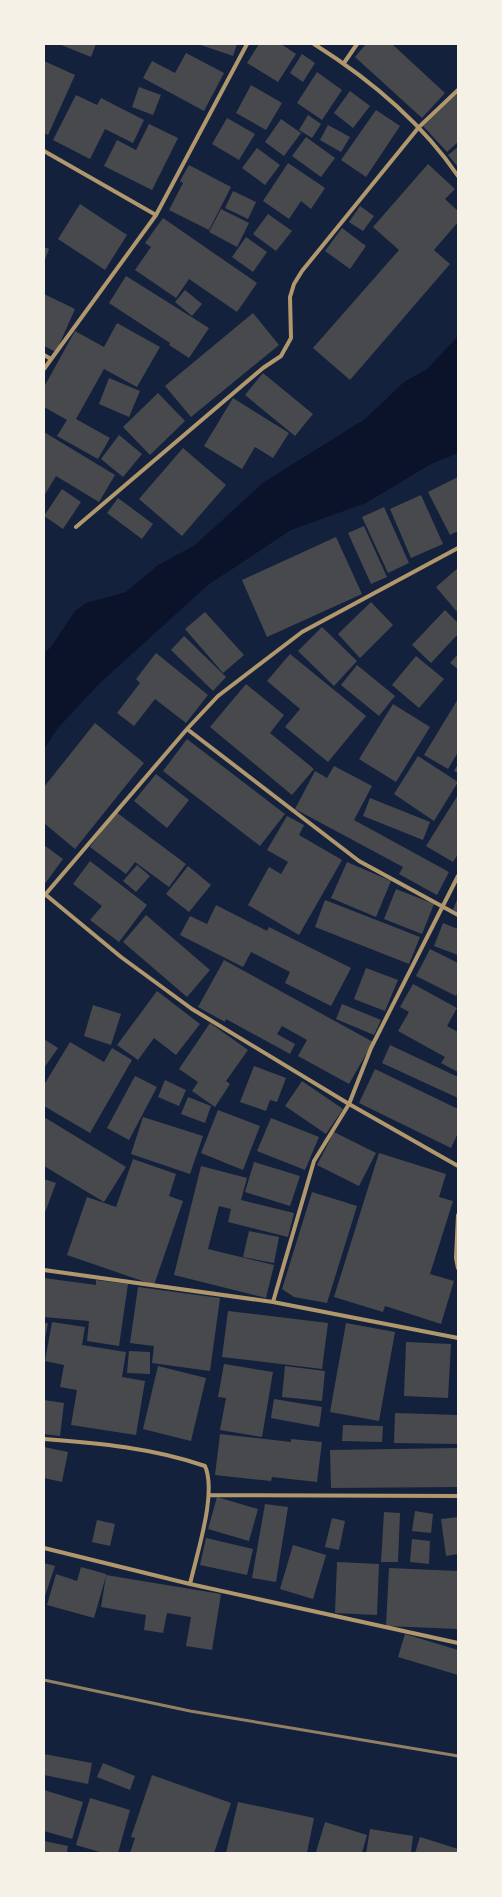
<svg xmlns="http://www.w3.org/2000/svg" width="502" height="1897" viewBox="0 0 502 1897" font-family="'Titillium Web',sans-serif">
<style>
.water{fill:#0b132b}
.building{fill:#48494c}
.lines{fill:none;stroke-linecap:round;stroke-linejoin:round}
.minor{stroke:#b1986c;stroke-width:4}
.rail{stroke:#918062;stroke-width:3}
</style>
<rect width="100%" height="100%" fill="#14213d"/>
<path class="water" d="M458,336V453L431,464L366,503L291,530L208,585L100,683L58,728L44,749V653L51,647L75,611L86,603L126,592L158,565L195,545L264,482L365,419L404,382L427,369Z"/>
<path class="building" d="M59,44H96L91,57Z
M198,44H237L233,56Z
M259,44H281L296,54L278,82L247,63Z
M366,44H392L445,93L422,118L355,57Z
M186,53L224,73L204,111L143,78L152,61L175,73Z
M302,54L315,63L303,82L290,73Z
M44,61L75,75L48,135L44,133Z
M317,72L342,90L322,120L297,103Z
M251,85L282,103L266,130L236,113Z
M139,87L161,95L153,115L132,107Z
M350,91L370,106L353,128L334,113Z
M458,93V142L447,152L423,126Z
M76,95L97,105L101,98L144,120L133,143L105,129L90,159L53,140Z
M376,110L400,126L366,177L341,160Z
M308,115L321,124L312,138L299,130Z
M227,118L255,134L239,160L212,144Z
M281,119L301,133L284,156L265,142Z
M149,124L178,138L152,190L104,166L117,140L136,150Z
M328,125L350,137L341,152L320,140Z
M306,137L335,158L321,177L292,156Z
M458,147V167L448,155Z
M257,148L280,165L265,185L242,168Z
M288,163L325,188L311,209L301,201L289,219L263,201Z
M428,164L455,189L445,199L458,211V222L434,250L450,264L350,380L313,348L399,250L373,227Z
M189,165L231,187L209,230L169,210L183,183L180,181Z
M233,191L256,202L248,219L225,208Z
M80,204L127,235L105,270L58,239Z
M360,206L374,216L363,231L349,222Z
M221,209L249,223L237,247L209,232Z
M268,214L292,231L276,251L253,234Z
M163,218L257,283L237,312L189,279L176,298L135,270L151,247L145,243Z
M342,228L366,246L350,269L325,251Z
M246,237L267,252L253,272L232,257Z
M44,247L49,249L44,262Z
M126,276L209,328L189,358L169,345L170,343L109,303Z
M185,290L202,304L192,316L175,302Z
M44,294L75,309L56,352L44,346Z
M253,313L279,345L191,417L165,386Z
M117,323L160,347L137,387L104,369L76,419L110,438L98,459L57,436L67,420L44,407V387L75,331L104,347Z
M263,373L313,414L295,436L245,395Z
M109,378L140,391L129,417L99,404Z
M158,393L185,421L150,455L123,427Z
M233,398L289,433L273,458L255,447L242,469L204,446Z
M44,432L115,475L99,502L56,476L44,496Z
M119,435L142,454L123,477L101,459Z
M183,448L226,485L182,536L139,499Z
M458,477V531L450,535L428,492Z
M62,489L81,502L63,529L44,516Z
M421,495L443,544L411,558L390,509Z
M118,498L153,524L142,539L107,513Z
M384,507L409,563L388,573L362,517Z
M364,526L387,577L371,584L348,533Z
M336,537L362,594L267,637L242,580Z
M458,568V613L436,587Z
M371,602L393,625L360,658L338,634Z
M445,610L458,623V634L431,663L412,645Z
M205,612L244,655L223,673L185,629Z
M322,627L357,661L334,686L298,651Z
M184,636L226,677L213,691L171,650Z
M156,653L208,695L186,723L155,699L134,726L117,713L140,683L136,679Z
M290,654L366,716L328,762L285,727L300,709L267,681Z
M458,654V669L450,663Z
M416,656L444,679L419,708L392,685Z
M357,665L395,696L379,716L341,685Z
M246,684L284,715L270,733L314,769L292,795L210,727Z
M458,699V752L448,769L424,755Z
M393,704L430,727L396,782L359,759Z
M95,723L144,763L75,849L44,823V787Z
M187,739L285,814L260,846L163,771Z
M418,756L458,782L434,821L394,794Z
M458,764V773L454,771Z
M334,766L372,786L354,820L449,872L437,895L399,874L403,867L295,809L315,771L327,778Z
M156,774L189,800L167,828L134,801Z
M458,795V854L453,862L426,846Z
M370,798L430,822L423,840L363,816Z
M116,812L186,864L169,887L135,862L126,874L90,847Z
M287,816L304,825L299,835L342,860L299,935L248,905L269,867L281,874L288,862L267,850Z
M44,845L63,859L44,885Z
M90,861L147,905L119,942L90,920L102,906L73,884Z
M347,862L391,881L376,917L331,898Z
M137,865L150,876L136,892L123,881Z
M188,866L211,885L189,912L166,894Z
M396,889L434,904L422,934L384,919Z
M458,897V912L453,910Z
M325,900L420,937L409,964L315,927Z
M216,905L267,931L269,927L351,968L331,1006L285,983L290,972L251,952L243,967L180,935L190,916L207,924Z
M146,915L210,970L187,997L123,942Z
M443,923L458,929V955L434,946Z
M430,949L458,963V992L456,996L416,976Z
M224,960L373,1042L349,1084L298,1056L307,1040L282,1026L277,1034L295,1044L290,1054L226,1019L225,1022L198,1007Z
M366,968L398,980L385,1011L354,999Z
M413,984L457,1008L447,1026L458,1032V1072L441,1063L445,1057L398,1031L409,1012L400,1007Z
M157,991L200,1024L176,1055L154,1038L138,1060L117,1045Z
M342,1004L381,1020L374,1035L336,1019Z
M93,1005L121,1014L111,1045L84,1036Z
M210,1023L248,1050L226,1081L230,1084L215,1107L192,1091L198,1082L179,1069Z
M44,1039L58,1048L44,1068Z
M70,1042L104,1062L112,1048L132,1060L90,1133L44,1106V1085Z
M390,1045L458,1077V1098L382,1063Z
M254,1066L286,1078L277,1102L270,1100L266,1111L240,1102Z
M375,1069L458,1109V1133L451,1148L359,1103Z
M135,1076L157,1087L129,1140L107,1128Z
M165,1080L186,1090L179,1106L158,1097Z
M302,1081L343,1109L326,1134L285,1106Z
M188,1097L211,1106L205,1123L181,1114Z
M218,1110L260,1126L243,1170L201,1153Z
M44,1117L126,1167L104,1202L44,1166Z
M143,1117L203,1136L190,1174L131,1154Z
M271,1118L319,1137L305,1170L257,1151Z
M334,1132L376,1153L359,1186L317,1165Z
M379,1153L446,1174L439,1197L453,1201L430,1274L454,1281L441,1324L385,1306L383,1312L334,1297Z
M133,1159L176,1174L169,1196L183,1201L154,1285L67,1255L87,1197L116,1207Z
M254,1162L300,1176L290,1206L245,1192Z
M201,1166L247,1178L241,1200L294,1213L288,1237L228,1222L231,1209L219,1206L208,1249L274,1265L266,1298L174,1275Z
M44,1179L56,1183L44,1215Z
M312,1192L357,1206L327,1303L294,1297L282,1289Z
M249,1231L279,1237L274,1263L243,1257Z
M44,1278L96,1285V1280L128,1284L119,1346L87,1341L89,1321L44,1317Z
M138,1287L220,1298L210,1371L152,1363L154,1346L130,1343Z
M228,1311L328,1323L322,1369L222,1357Z
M52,1322L85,1327L82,1345L126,1352L122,1377L145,1381L136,1435L71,1425L77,1390L60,1387L64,1365L45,1361Z
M44,1323H48L45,1339H44Z
M346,1323L395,1332L379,1421L330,1412Z
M406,1342L451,1344L448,1398L404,1396Z
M129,1351L150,1352V1374L127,1373Z
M224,1364L273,1372L262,1437L220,1430L226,1398L218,1397Z
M158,1366L206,1378L191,1441L143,1429Z
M285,1366L325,1371L322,1401L282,1397Z
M274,1399L322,1407L319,1427L271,1418Z
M44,1400L64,1403L60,1436L44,1434Z
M395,1413L458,1415V1444L394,1443Z
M343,1425L383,1426L382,1442L342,1441Z
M220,1434L291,1442V1439L322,1442L317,1482L272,1477L271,1481L215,1475Z
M44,1447L68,1452L62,1482L44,1478Z
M458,1448V1487L331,1488L330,1450Z
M217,1497L258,1509L249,1541L208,1529Z
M265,1504L288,1507L276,1582L252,1578Z
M415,1511L433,1514L431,1533L412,1531Z
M384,1512L400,1513L398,1562H381Z
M458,1517V1554L446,1556L441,1519Z
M332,1518L345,1521L339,1550L325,1547Z
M97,1520L115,1524L110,1546L92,1542Z
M206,1538L253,1549L247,1575L200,1565Z
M412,1539L430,1541L429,1564L410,1562Z
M293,1545L326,1555L313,1599L280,1589Z
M337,1562L379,1564L377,1615L335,1613Z
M44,1563L55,1566L44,1599Z
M81,1567L106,1574V1575L221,1594L212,1650L186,1646L191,1617L167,1613L163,1633L144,1630L146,1615L101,1607L106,1576L94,1618L47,1605L56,1574L77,1581Z
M389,1568L458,1571V1629L386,1626Z
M405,1634L458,1650V1675L398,1657Z
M44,1754L92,1763L88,1784L44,1775Z
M103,1763L135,1776L130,1790L97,1777Z
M152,1775L231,1803L214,1853H130L135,1838L131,1837Z
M44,1790L83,1802L72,1839L44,1831Z
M90,1798L130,1810L118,1853H103L76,1845Z
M238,1802L314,1818L307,1853H226Z
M325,1822L367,1835L362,1853L316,1852Z
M370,1829L413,1836L411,1853H366Z
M420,1837L458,1849V1853H415Z
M44,1841L68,1846L67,1853H44Z"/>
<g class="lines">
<path class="minor" d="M314,44C368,78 422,123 458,176
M344,63L357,44
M44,151L156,215
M44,355L51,359
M44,369L156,215L247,44
M76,527L263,368L281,356L291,338L290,297L294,284L302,271L419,127L458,90
M187,729L359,861L458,915
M46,895L121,957L192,1009L349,1104L458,1166
M44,896L187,729L218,696L302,632L458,548
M458,1215L456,1258L458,1268
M44,1270L273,1302L458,1338
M273,1302L314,1161L349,1104L371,1048L458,876
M44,1439C98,1443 153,1448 205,1466C217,1493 197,1553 190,1584
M209,1495L458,1496
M44,1548L190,1584L458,1643"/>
<path class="rail" d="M44,1680L190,1711L458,1756"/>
</g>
<rect width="502" height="1897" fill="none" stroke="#f6f1e7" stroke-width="90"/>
</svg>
